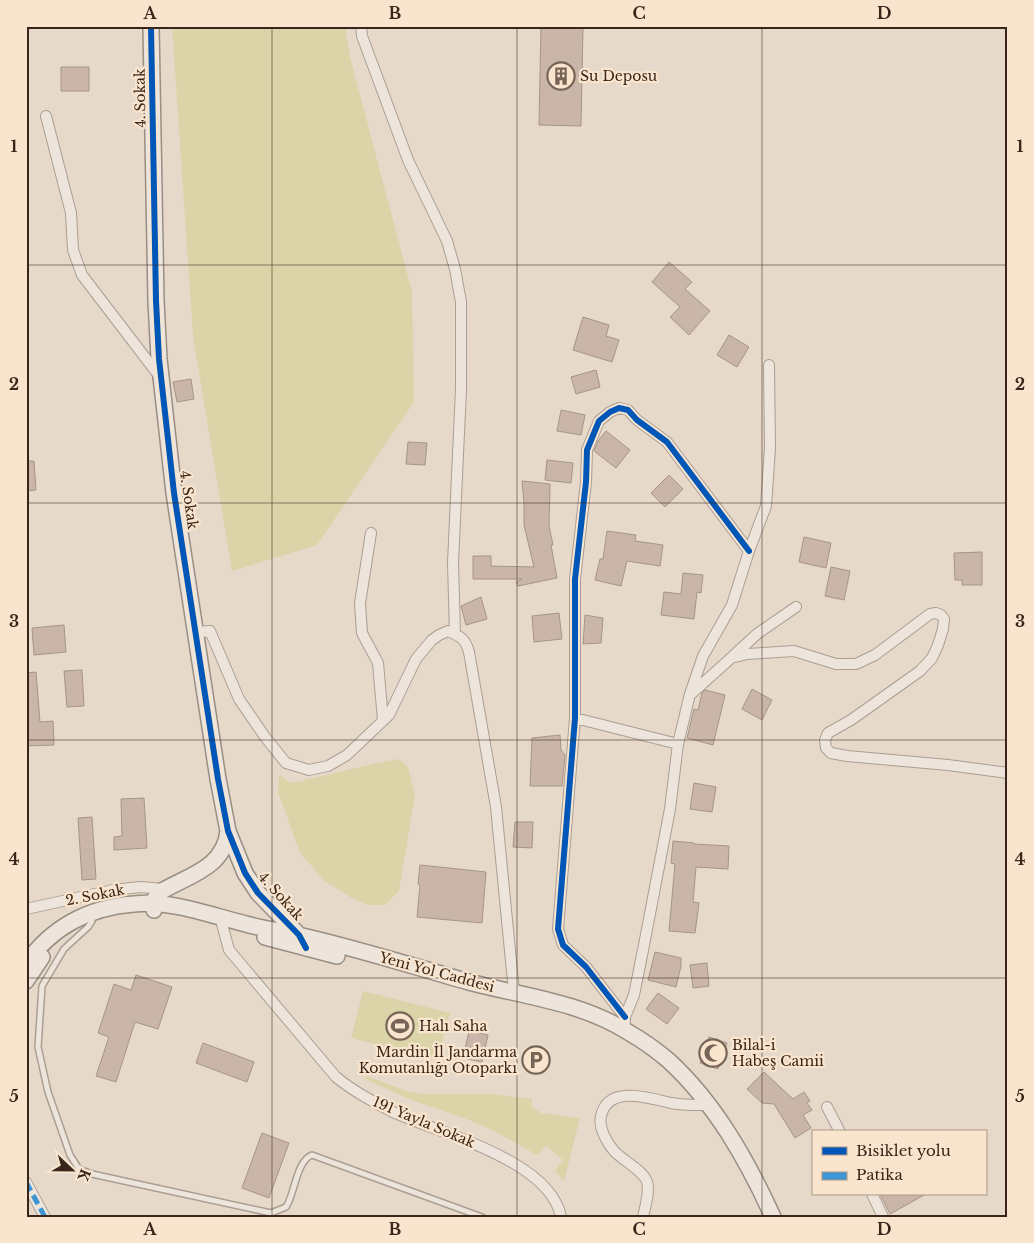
<svg xmlns="http://www.w3.org/2000/svg" width="1034" height="1243" viewBox="0 0 1034 1243" font-family="'Libre Baskerville',serif">
<style>
.green{fill:#dbd4a9}
.building{fill:#cab6a9;stroke:#a69488}
.lines{fill:none;stroke-linecap:round;stroke-linejoin:round}
.lane-casing{stroke:#ab9e93;stroke-width:8}
.street-casing{stroke:#ab9e93;stroke-width:12}
.secondary-casing{stroke:#9a8e83;stroke-width:18}
.lane{stroke:#ede5dc;stroke-width:5}
.street{stroke:#ede5dc;stroke-width:10}
.secondary{stroke:#ede5dc;stroke-width:15}
.quiet{stroke:#3e95d4;stroke-width:5;stroke-dasharray:10 5;stroke-linecap:butt}
.cycleway-casing{stroke:#f9e5cd;stroke-width:9}
.cycleway{stroke:#0057b8;stroke-width:6}
.grid{fill:none;stroke:#3a251a;stroke-width:1;stroke-opacity:0.55}
.labels{text-anchor:middle;dominant-baseline:central;stroke-width:4.5;stroke-linejoin:round;paint-order:stroke}
.poi-label{font-size:14px;fill:#3a251a;stroke:#f9e5cd;text-anchor:start}
.street-label{font-size:14px;fill:#3a251a;stroke:#f9e5cd}
.neatline{fill:none;stroke:#3a251a;stroke-width:2}
.grid-label{font-size:16px;text-anchor:middle;font-weight:bold;fill:#3a251a}
</style>
<rect width="100%" height="100%" fill="#e6d9c9"/>
<path class="green" d="M172,26H345L350,57L412,292L414,402L317,545L232,571L193,336Z
M399,759L408,767L415,796L399,891L385,905H367L350,897L325,881L300,853L278,792L279,774L290,783C327,776 362,765 399,759Z
M363,991L450,1013L437,1060L351,1038Z
M363,1075L407,1091L426,1094H492L532,1099V1107L541,1113L580,1118L564,1181L555,1171L563,1160L546,1146L537,1155L494,1131L464,1118L414,1101L369,1081Z"/>
<path class="building" d="M541,26H583L581,126L539,125Z
M61,67H89V91H61Z
M669,262L692,282L685,289L710,311L689,335L670,317L680,307L652,282Z
M583,317L609,325L606,336L619,340L612,362L573,350Z
M729,335L749,347L737,367L717,355Z
M596,370L600,387L576,394L571,377Z
M191,379L194,399L177,402L173,382Z
M561,410L585,415L581,435L557,431Z
M606,431L630,450L616,468L594,451L598,441Z
M408,442L427,443L425,465L406,464Z
M547,460L573,463L571,483L545,480Z
M26,461H34L36,490L26,491Z
M669,475L683,489L665,507L651,493Z
M522,481L550,484L549,526L553,545H551L557,578L518,586L516,582L522,579H473V556H491V566L534,567L524,525V503Z
M607,531L636,535L635,541L663,545L660,566L627,561L621,586L595,580L600,559H603Z
M804,537L831,543L826,568L799,562Z
M982,552V585H962V580H955L954,553Z
M831,567L850,571L844,600L825,596Z
M683,573L703,575L701,593L697,592L694,619L661,615L664,592L681,594Z
M481,597L487,619L466,625L461,606Z
M559,613L562,639L534,642L532,616Z
M585,615L603,618L601,643L583,644Z
M64,625L66,652L34,655L32,628Z
M82,670L84,706L67,707L64,671Z
M36,672L40,722L53,721L54,745L26,746V673Z
M752,689L772,700L762,720L742,709Z
M705,690L725,695L713,745L687,738L694,709L698,710L702,693Z
M560,735L561,750L565,755L562,786H530L532,738Z
M694,783L716,787L712,812L690,809Z
M144,798L147,848L114,850V837L122,836L121,799Z
M92,817L96,879L82,880L78,818Z
M515,822H533L532,848L513,847Z
M673,841L694,843V844L729,846L728,869L696,867L693,902L699,903L695,933L669,931L675,864L671,863Z
M420,865L486,872L482,923L417,917L420,885L418,884Z
M655,952L681,958V966L676,987L648,980Z
M707,963L709,986L693,988L690,965Z
M136,975L172,987L158,1029L135,1022L116,1082L96,1076L109,1037L98,1033L114,984L131,990Z
M658,993L679,1008L667,1024L646,1009Z
M469,1031L488,1035L482,1062L463,1058Z
M709,1037L727,1043L718,1069L700,1063Z
M203,1043L254,1062L247,1082L196,1063Z
M764,1072L793,1099L804,1092L810,1101L807,1103L812,1110L803,1115L811,1128L795,1138L774,1104L762,1103L747,1089Z
M262,1133L289,1143L269,1198L242,1188Z
M880,1194H926L890,1214Z"/>
<g class="lines">
<g class="lane-casing">
<path id="lane" d="M92,921L88,927L64,949L42,986L38,1047L48,1092L70,1155L79,1169L92,1174L271,1213L286,1207C295,1194 296,1161 312,1155L482,1217"/>
</g>
<g class="street-casing">
<path id="street" d="M361,26L362,36L408,160L447,241L455,269L461,302V389L453,563L455,634
M46,116L71,213L73,250L82,275L160,377
M371,533L360,603L362,633L378,663L383,720
M196,632L210,631L239,699L265,737L286,763L309,770L328,766L347,755L389,715L416,659L432,640L439,635L448,631C461,637 465,638 469,652L496,807L514,992
M733,656L757,634L796,607
M691,694L731,658L747,654L794,651L836,664H856L875,655L930,614L936,613L941,615L944,619L943,629L938,645L932,658L920,671L851,720L828,733L825,740L826,748L831,753L847,756L948,765L1008,773
M575,718L678,744
M26,909L113,890L140,887L164,889
M222,924L229,950L336,1077C353,1091 372,1101 391,1111C437,1133 550,1159 561,1217
M625,1017L586,967L563,945L558,929L575,718V579L586,482L587,450L599,421L610,412L619,408L628,410L637,420L667,442L749,551
M625,1022V1017L634,995L644,945L670,809L678,744L690,694L703,656L732,605L749,551L766,506L770,448L769,365
M827,1107L840,1132
M26,1182L45,1217
M872,1194L883,1217
M643,1217C645,1207 650,1192 647,1182C644,1171 622,1160 614,1151C607,1143 598,1127 601,1116C608,1084 650,1098 671,1103C681,1105 692,1105 702,1105"/>
</g>
<g class="secondary-casing">
<path id="secondary" d="M151,26L156,301L159,359L174,493L218,779L228,831L245,873L258,893L299,935L306,948
M154,910L153,903L157,894C185,876 224,870 228,831
M265,937L337,956
M26,964C51,927 90,907 134,904C173,900 209,915 246,924C264,929 281,931 298,935C356,948 412,966 469,982C522,996 581,1002 628,1032C642,1040 656,1050 668,1060C715,1103 747,1160 773,1217
M26,981L42,957"/>
</g>
<use href="#lane" class="lane"/>
<use href="#street" class="street"/>
<use href="#secondary" class="secondary"/>
<path class="quiet" d="M26,1182L45,1217"/>
<g class="cycleway-casing">
<path id="cycleway" d="M151,26L156,301L159,359L174,493L218,779L228,831L245,873L258,893L299,935L306,948
M625,1017L586,967L563,945L558,929L575,718V579L586,482L587,450L599,421L610,412L619,408L628,410L637,420L667,442L749,551"/>
</g>
<use href="#cycleway" class="cycleway"/>
</g>
<path class="grid" d="M272,26V1217M517,26V1217M762,26V1217M26,265H1008M26,503H1008M26,740H1008M26,978H1008"/>
<defs>
<g id="building-ring" transform="scale(1.4375)"><circle r="9.5" fill="#f9e5cd" stroke="#766457" stroke-width="1.5"/><path d="M-4-6H4V6H1V3H-1V6H-4ZM-2.5-4.3h1.7v1.8h-1.7ZM.8-4.3h1.7v1.8H.8ZM-2.5-1h1.7V.8h-1.7ZM.8-1h1.7V.8H.8Z" fill="#766457"/></g>
<g id="stadium-ring" transform="scale(1.4375)"><circle r="9.5" fill="#f9e5cd" stroke="#766457" stroke-width="1.5"/><path d="M0-5a6.5 5 0 1 0 0 10a6.5 5 0 1 0 0-10ZM-3.5-1.8h7v3.6h-7Z" fill="#766457"/></g>
<g id="mosque-ring" transform="scale(1.4375)"><circle r="9.5" fill="#f9e5cd" stroke="#766457" stroke-width="1.5"/><path d="M3.5-4.9A6 6 0 1 0 3.5 4.9A5 5 0 1 1 3.5-4.9Z" fill="#766457"/></g>
<g id="parking-ring" transform="scale(1.4375)"><circle r="9.5" fill="#f9e5cd" stroke="#766457" stroke-width="1.5"/><path d="M-3.5-5.5H1a3.5 3.5 0 0 1 0 7H-1V5.5H-3.5ZM-1-3.4V-.6H.8a1.4 1.4 0 0 0 0-2.8Z" fill="#766457"/></g>
</defs>
<g fill-rule="evenodd">
<use href="#building-ring" x="561" y="76"/>
<use href="#stadium-ring" x="400" y="1026"/>
<use href="#mosque-ring" x="713" y="1053"/>
<use href="#parking-ring" x="536" y="1060"/>
</g>
<g class="labels">
<g class="poi-label">
<text x="580" y="76">Su Deposu</text>
<text x="419" y="1026">Halı Saha</text>
<text x="732" y="1045">Bilal-i<tspan x="732" dy="16">Habeş Camii</tspan></text>
<text x="517" y="1052" text-anchor="end">Mardin İl Jandarma<tspan x="517" dy="16">Komutanlığı Otoparkı</tspan></text>
</g>
<g class="street-label">
<text transform="translate(140 98) rotate(-91)">4. Sokak</text>
<text transform="translate(189 500) rotate(82)">4. Sokak</text>
<text transform="translate(95 895) rotate(-11)">2. Sokak</text>
<text transform="translate(281 896) rotate(48)">4. Sokak</text>
<text transform="translate(437 972) rotate(15)">Yeni Yol Caddesi</text>
<text transform="translate(424 1122) rotate(23)">191 Yayla Sokak</text>
</g>
</g>
<rect width="1034" height="1243" fill="none" stroke="#f9e5cd" stroke-width="55"/>
<rect x="812" y="1130" width="175" height="65" fill="#f9e5cd" stroke="#ad9885"/>
<rect x="822" y="1147" width="25" height="8" fill="#0057b8" stroke="#ad9885"/>
<text x="856" y="1156" font-size="15" fill="#3a251a">Bisiklet yolu</text>
<rect x="822" y="1172" width="25" height="8" fill="#3e95d4" stroke="#ad9885"/>
<text x="856" y="1180" font-size="15" fill="#3a251a">Patika</text>
<g transform="translate(72 1170) rotate(112)" stroke="#f9e5cd" stroke-width="4" paint-order="stroke">
<path d="M0-4L9 19L0 12L-9 19Z" fill="#3a251a"/>
<text y="-8" font-size="14" font-weight="bold" text-anchor="middle" fill="#3a251a">K</text>
</g>
<rect x="28" y="28" width="978" height="1188" class="neatline"/>
<g class="grid-label">
<text x="150" y="19">A</text>
<text x="395" y="19">B</text>
<text x="639" y="19">C</text>
<text x="884" y="19">D</text>
<text x="14" y="152">1</text>
<text x="1020" y="152">1</text>
<text x="14" y="390">2</text>
<text x="1020" y="390">2</text>
<text x="14" y="627">3</text>
<text x="1020" y="627">3</text>
<text x="14" y="865">4</text>
<text x="1020" y="865">4</text>
<text x="14" y="1102">5</text>
<text x="1020" y="1102">5</text>
<text x="150" y="1235">A</text>
<text x="395" y="1235">B</text>
<text x="639" y="1235">C</text>
<text x="884" y="1235">D</text>
</g>
</svg>
